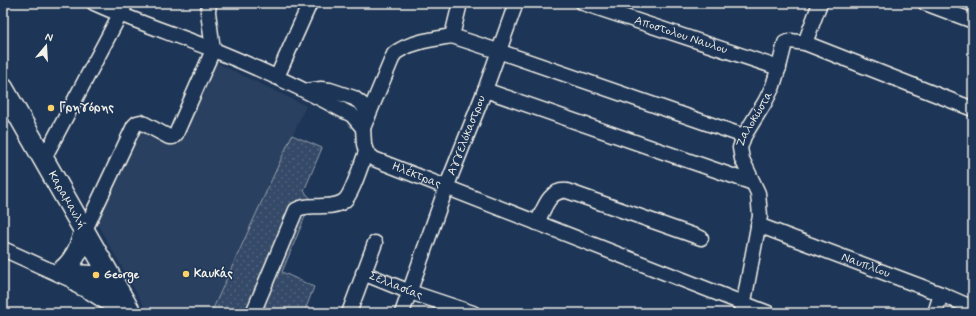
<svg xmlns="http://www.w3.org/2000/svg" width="976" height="316" viewBox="0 0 976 316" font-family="Mynerve,sans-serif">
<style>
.built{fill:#2a4060}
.grass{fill:url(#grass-dots);stroke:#949ea8}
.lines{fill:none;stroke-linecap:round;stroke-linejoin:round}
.street-casing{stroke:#f4f1e8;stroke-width:17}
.secondary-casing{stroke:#f4f1e8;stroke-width:23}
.street{stroke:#1d3557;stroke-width:14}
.secondary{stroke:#1d3557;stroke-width:20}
.poi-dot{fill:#ffd166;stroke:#1d3557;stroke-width:1.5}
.labels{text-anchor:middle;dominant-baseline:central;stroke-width:3;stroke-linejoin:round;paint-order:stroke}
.street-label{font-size:12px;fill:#f4f1e8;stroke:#1d3557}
.poi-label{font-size:12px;font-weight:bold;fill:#f4f1e8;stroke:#1d3557;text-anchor:start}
</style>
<defs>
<pattern id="grass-dots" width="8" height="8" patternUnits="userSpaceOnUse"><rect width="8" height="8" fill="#354a67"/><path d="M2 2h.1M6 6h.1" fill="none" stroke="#53657d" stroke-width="1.8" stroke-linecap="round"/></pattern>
</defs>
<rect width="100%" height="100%" fill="#1d3557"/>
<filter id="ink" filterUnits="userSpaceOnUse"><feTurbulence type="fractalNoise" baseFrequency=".025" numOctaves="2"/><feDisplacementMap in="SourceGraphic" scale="8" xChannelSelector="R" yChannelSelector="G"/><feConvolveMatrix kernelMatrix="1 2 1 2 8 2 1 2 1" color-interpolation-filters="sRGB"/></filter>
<g filter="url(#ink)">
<path class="built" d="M213,61L306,106L211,313H148L95,220L139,124L177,143Z"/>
<path class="grass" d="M292,135L322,148L304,191L312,200L282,272L314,287L304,313H211Z"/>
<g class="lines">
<g class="street-casing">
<g id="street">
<path id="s1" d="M94,3C133,21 174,34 214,50C258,68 302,88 344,111L352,115L363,128L364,144L366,152L374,159L768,313"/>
<path d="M460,3L452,36L498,51L744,136"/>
<path id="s2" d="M583,3L779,68"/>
<path d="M925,3L973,21"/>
<path d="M805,43L820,3"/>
<path d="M277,77L310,3"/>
<path d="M485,90L753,183"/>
<path d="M307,91L321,89L330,90L354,98L363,105L368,117"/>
<path d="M363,128L394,54C408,42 435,39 452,36"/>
<path d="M43,160L126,3"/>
<path d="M537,223C544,209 549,189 567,191L701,238"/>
<path id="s3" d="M758,225L941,294L973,308"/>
<path d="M84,232L134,126L137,123L141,122L169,137H173L176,134L213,50L208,12L209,3"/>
<path d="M3,249L78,283C90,283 99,282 109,274"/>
<path d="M57,271L109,274"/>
<path id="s4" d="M363,273L410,292L473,313"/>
<path id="s5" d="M742,312L760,216L758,193L742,159L740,148L744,136L765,102L773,86L780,63L785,43L791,41L805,43L973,109"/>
<path d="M253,313L296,210C304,205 314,207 323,206C330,206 339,205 344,201C352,195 362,162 366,152"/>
<path d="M349,313L375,243"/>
<path id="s6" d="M402,313L446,188L485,90L516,3"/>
<path d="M935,313L941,294"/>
</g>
</g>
<g class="secondary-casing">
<g id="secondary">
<path id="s7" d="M3,88L131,313"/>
<path d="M62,271C75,260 80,248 84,232"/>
<path d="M78,283L92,290L128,313"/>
</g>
</g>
<use href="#street" class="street"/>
<use href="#secondary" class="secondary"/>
</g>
</g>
<g class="poi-dot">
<circle cx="51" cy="108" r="4"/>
<circle cx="186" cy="274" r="4"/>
<circle cx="96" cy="275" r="4"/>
</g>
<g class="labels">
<g class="street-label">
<text stroke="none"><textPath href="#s2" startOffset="103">Αποστολου Ναυλου</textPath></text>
<text stroke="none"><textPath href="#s5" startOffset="202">Ζαλοκώστα</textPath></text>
<text stroke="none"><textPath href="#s6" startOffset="189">Αγγελόκαστρου</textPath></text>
<text stroke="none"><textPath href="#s1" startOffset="379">Ηλέκτρας</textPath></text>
<text stroke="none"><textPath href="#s7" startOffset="129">Καραμανλή</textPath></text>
<text stroke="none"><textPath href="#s3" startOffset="115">Ναυπλίου</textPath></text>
<text stroke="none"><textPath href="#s4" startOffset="35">Σελλασίας</textPath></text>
</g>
<g class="poi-label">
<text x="59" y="108">Γρηγόρης</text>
<text x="194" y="274">Καυκάς</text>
<text x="104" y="275">George</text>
</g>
</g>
<rect width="976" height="316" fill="none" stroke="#1d3557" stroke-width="16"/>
<rect x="8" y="8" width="960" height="300" fill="none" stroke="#f4f1e8" stroke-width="1.5" filter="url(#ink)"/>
<g transform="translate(46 46) rotate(18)" stroke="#1d3557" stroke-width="3" paint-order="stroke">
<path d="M0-3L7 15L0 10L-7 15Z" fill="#f4f1e8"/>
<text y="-6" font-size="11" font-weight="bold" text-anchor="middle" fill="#f4f1e8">N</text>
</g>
</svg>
